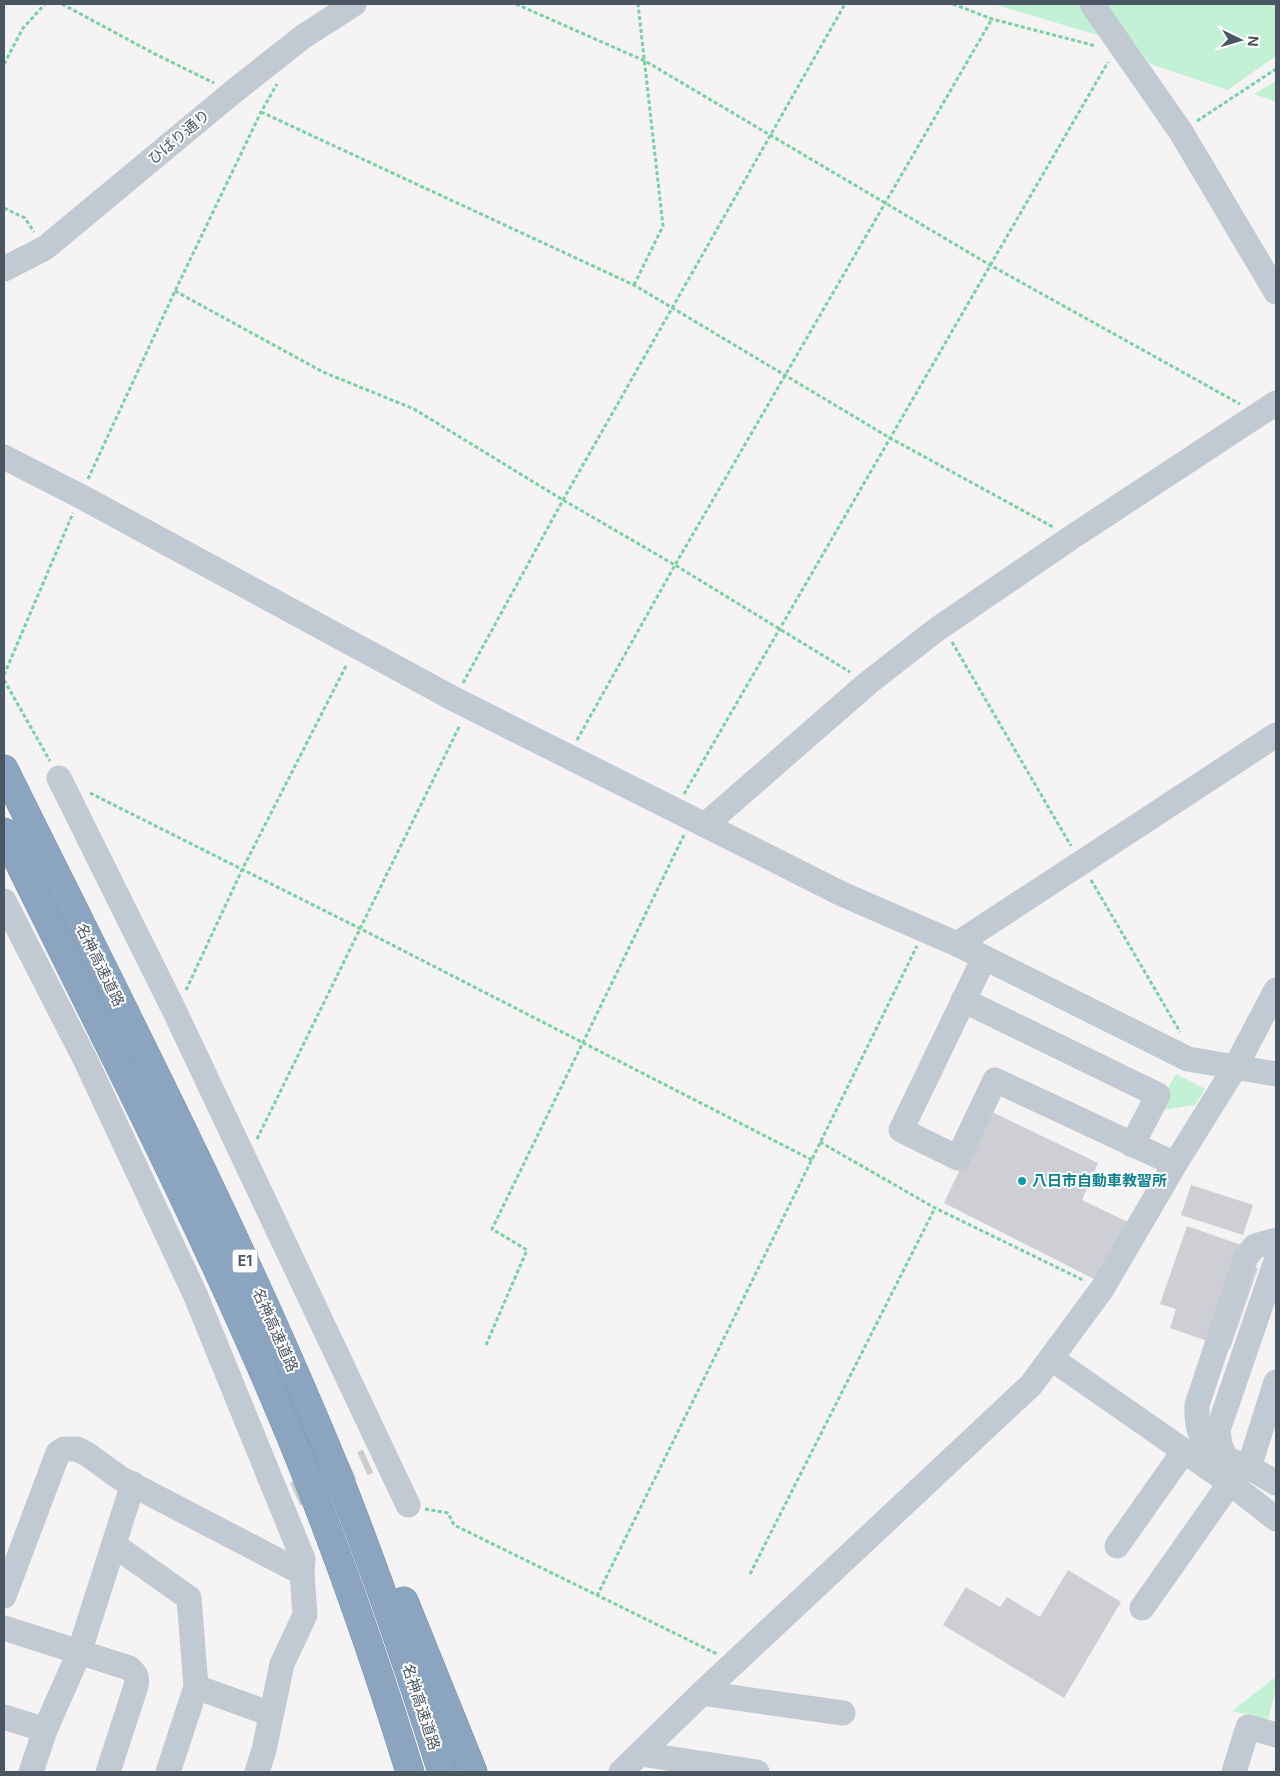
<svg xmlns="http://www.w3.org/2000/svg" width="1280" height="1776" font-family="Inter,'Noto Sans JP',sans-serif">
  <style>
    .green { fill: #c3f1d5 }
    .building { fill: #cdcfd5 }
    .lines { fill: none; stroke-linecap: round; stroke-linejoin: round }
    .minor-tunnel { stroke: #caccce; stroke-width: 25; stroke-dasharray: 25 12; stroke-linecap: butt }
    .highway-casing { stroke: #7690ad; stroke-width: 29 }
    .path { stroke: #7ad0a6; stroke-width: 3; stroke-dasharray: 4 2.5; stroke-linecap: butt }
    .minor { stroke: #c1cad2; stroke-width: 25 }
    .highway { stroke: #8ba5c1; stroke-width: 28 }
    .culture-dot { fill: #0f9aa8; stroke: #fff; stroke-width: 2 }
    .labels { text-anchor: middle; stroke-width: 4; stroke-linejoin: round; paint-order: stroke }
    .shield { fill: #fff; stroke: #808990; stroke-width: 1 }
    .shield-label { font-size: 14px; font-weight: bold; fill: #4a5661 }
    .street-label { font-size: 15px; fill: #4a5661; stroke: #fff }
    .culture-label { font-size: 15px; font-weight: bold; fill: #0d838f; stroke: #fff; text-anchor: start }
  </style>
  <rect width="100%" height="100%" fill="#f5f3f3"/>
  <g class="green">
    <path d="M 993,4 L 1081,4 L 1104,37 Z"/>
    <path d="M 1106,4 L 1276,4 L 1276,56 L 1228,90 L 1150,64 Z"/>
    <path d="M 1276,81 L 1276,102 L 1254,94 Z"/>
    <path d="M 1176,1074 L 1205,1089 L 1195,1105 L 1155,1111 Z"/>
    <path d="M 1276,1677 L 1276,1688 L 1268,1720 L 1232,1711 Z"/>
  </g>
  <g class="building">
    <path d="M 988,1110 L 1098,1163 L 1082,1200 L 1132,1224 L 1098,1281 L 944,1203 Z"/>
    <path d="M 1191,1185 L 1253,1205 L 1243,1235 L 1181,1215 Z"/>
    <path d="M 1187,1226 L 1244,1246 L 1239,1261 L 1258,1268 L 1230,1349 L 1170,1328 L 1176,1309 L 1160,1304 Z"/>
    <path d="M 1068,1570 L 1121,1602 L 1064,1698 L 943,1625 L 966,1587 L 1000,1607 L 1007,1597 L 1040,1617 Z"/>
  </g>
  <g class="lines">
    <path class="minor-tunnel" d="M 295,1494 L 368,1461"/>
    <g class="highway-casing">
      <g id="highway">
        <path d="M 4,769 C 111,986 223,1202 317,1425 C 365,1538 405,1655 442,1772"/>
        <path d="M 4,832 C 102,1032 206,1231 291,1437 C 336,1547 375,1659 410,1772"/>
        <path d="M 404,1601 L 473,1772"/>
      </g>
    </g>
    <g class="path">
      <path d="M 62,4 L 153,53 L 214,83"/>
      <path d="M 516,4 L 645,61 L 990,265 L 1240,404"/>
      <path d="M 953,4 L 992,19 L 1096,46"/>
      <path d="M 4,64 L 23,28 L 45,4"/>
      <path d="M 261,112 L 634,285 L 890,438 L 1053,527"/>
      <path d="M 1197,121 L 1276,69"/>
      <path d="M 4,208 L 25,218 L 34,232"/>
      <path d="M 634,285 L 663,226 L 638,4"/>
      <path d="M 175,291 L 323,372 L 414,409 L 563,500 L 675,565 L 850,672"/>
      <path d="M 88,479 L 175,291 L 261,112 L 277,84"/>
      <path d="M 952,642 L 1071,846"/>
      <path d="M 4,675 L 73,513"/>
      <path d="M 4,680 L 50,761"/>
      <path d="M 463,683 L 563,500 L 845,4"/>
      <path d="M 577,740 L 675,565 L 992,19"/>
      <path d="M 90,793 L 361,929 L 812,1160"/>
      <path d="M 684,794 L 1108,62"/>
      <path d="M 1091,880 L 1180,1032"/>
      <path d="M 186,990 L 242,870 L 347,664"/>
      <path d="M 257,1139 L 460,725"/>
      <path d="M 820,1142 L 935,1208 L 1085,1281"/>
      <path d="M 486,1345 L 527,1250 L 492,1229 L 684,835"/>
      <path d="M 425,1509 L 448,1513 L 454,1525 L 717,1654"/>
      <path d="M 750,1574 L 935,1208"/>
      <path d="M 597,1596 L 917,946"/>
    </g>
    <g class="minor">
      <path d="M 1092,4 L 1181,132 L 1276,292"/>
      <path d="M 4,269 L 45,248 L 233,92 L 304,36 L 354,4"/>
      <path d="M 4,457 L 80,496 L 454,699 L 842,894 L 957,944 L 1188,1059 L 1276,1074"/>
      <path d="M 59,778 L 175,1012 L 408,1505"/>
      <path d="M 705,825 L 868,683 L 936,630 L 1072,537 L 1276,403"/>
      <path d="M 4,901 L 86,1061 L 195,1294 L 303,1559 L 302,1573"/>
      <path d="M 957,944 L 1276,735"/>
      <path d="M 984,958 L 901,1130 L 958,1158 L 995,1080 L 1175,1164"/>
      <path d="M 963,1000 L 1158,1095 L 1132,1145"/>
      <path d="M 1276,1261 L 1218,1430 L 1220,1445 L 1226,1459 L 1249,1467 L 1276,1483"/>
      <path d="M 1052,1359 L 1230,1483 L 1276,1519"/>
      <path d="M 1226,1459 C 1202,1444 1196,1434 1197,1405 L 1246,1257 L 1255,1246 L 1276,1240"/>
      <path d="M 1249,1467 L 1276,1382"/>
      <path d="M 114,1545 L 189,1598 L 196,1687 L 168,1772"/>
      <path d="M 1117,1546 L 1184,1451"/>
      <path d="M 4,1596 L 58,1453 L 64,1449 L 77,1449 L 87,1454 L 120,1478 L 302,1573 L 305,1615 L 282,1664 L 264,1750 L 257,1772"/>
      <path d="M 1142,1608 L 1230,1483"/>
      <path d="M 4,1628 L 129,1668 C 136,1674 138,1677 136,1686 L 108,1772"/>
      <path d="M 196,1687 L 271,1714"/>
      <path d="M 702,1693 L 843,1713"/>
      <path d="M 4,1717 L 45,1730"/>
      <path d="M 641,1754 L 757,1772"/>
      <path d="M 31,1772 L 45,1730 L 79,1653 L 133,1484"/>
      <path d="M 621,1772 L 702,1693 L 1031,1385 L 1102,1289 L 1175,1164 L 1236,1066 L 1276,990"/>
      <path d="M 1234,1772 L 1248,1727 L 1276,1735"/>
    </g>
    <use href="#highway" class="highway"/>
  </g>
  <circle class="culture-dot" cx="1022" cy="1181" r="5"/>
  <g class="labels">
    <rect class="shield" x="232.5" y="1249.5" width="25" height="23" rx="4"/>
    <g class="shield-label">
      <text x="245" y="1266">E1</text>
    </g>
    <g class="street-label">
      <text transform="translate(179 137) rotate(-40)" y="5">ひばり通り</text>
      <text transform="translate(100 965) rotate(64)" y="5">名神高速道路</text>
      <text transform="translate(275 1330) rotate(66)" y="5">名神高速道路</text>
      <text transform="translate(421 1707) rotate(72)" y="5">名神高速道路</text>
    </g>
    <g class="culture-label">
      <text x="1032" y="1186">八日市自動車教習所</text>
    </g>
  </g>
  <rect width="1280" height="1776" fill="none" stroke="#4a5661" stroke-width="10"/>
  <g transform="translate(1240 40) rotate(95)" stroke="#ffffff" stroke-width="4" paint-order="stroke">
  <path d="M0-4L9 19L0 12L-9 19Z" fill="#4a5661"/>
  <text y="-8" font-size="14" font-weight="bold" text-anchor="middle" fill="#4a5661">N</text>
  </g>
</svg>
